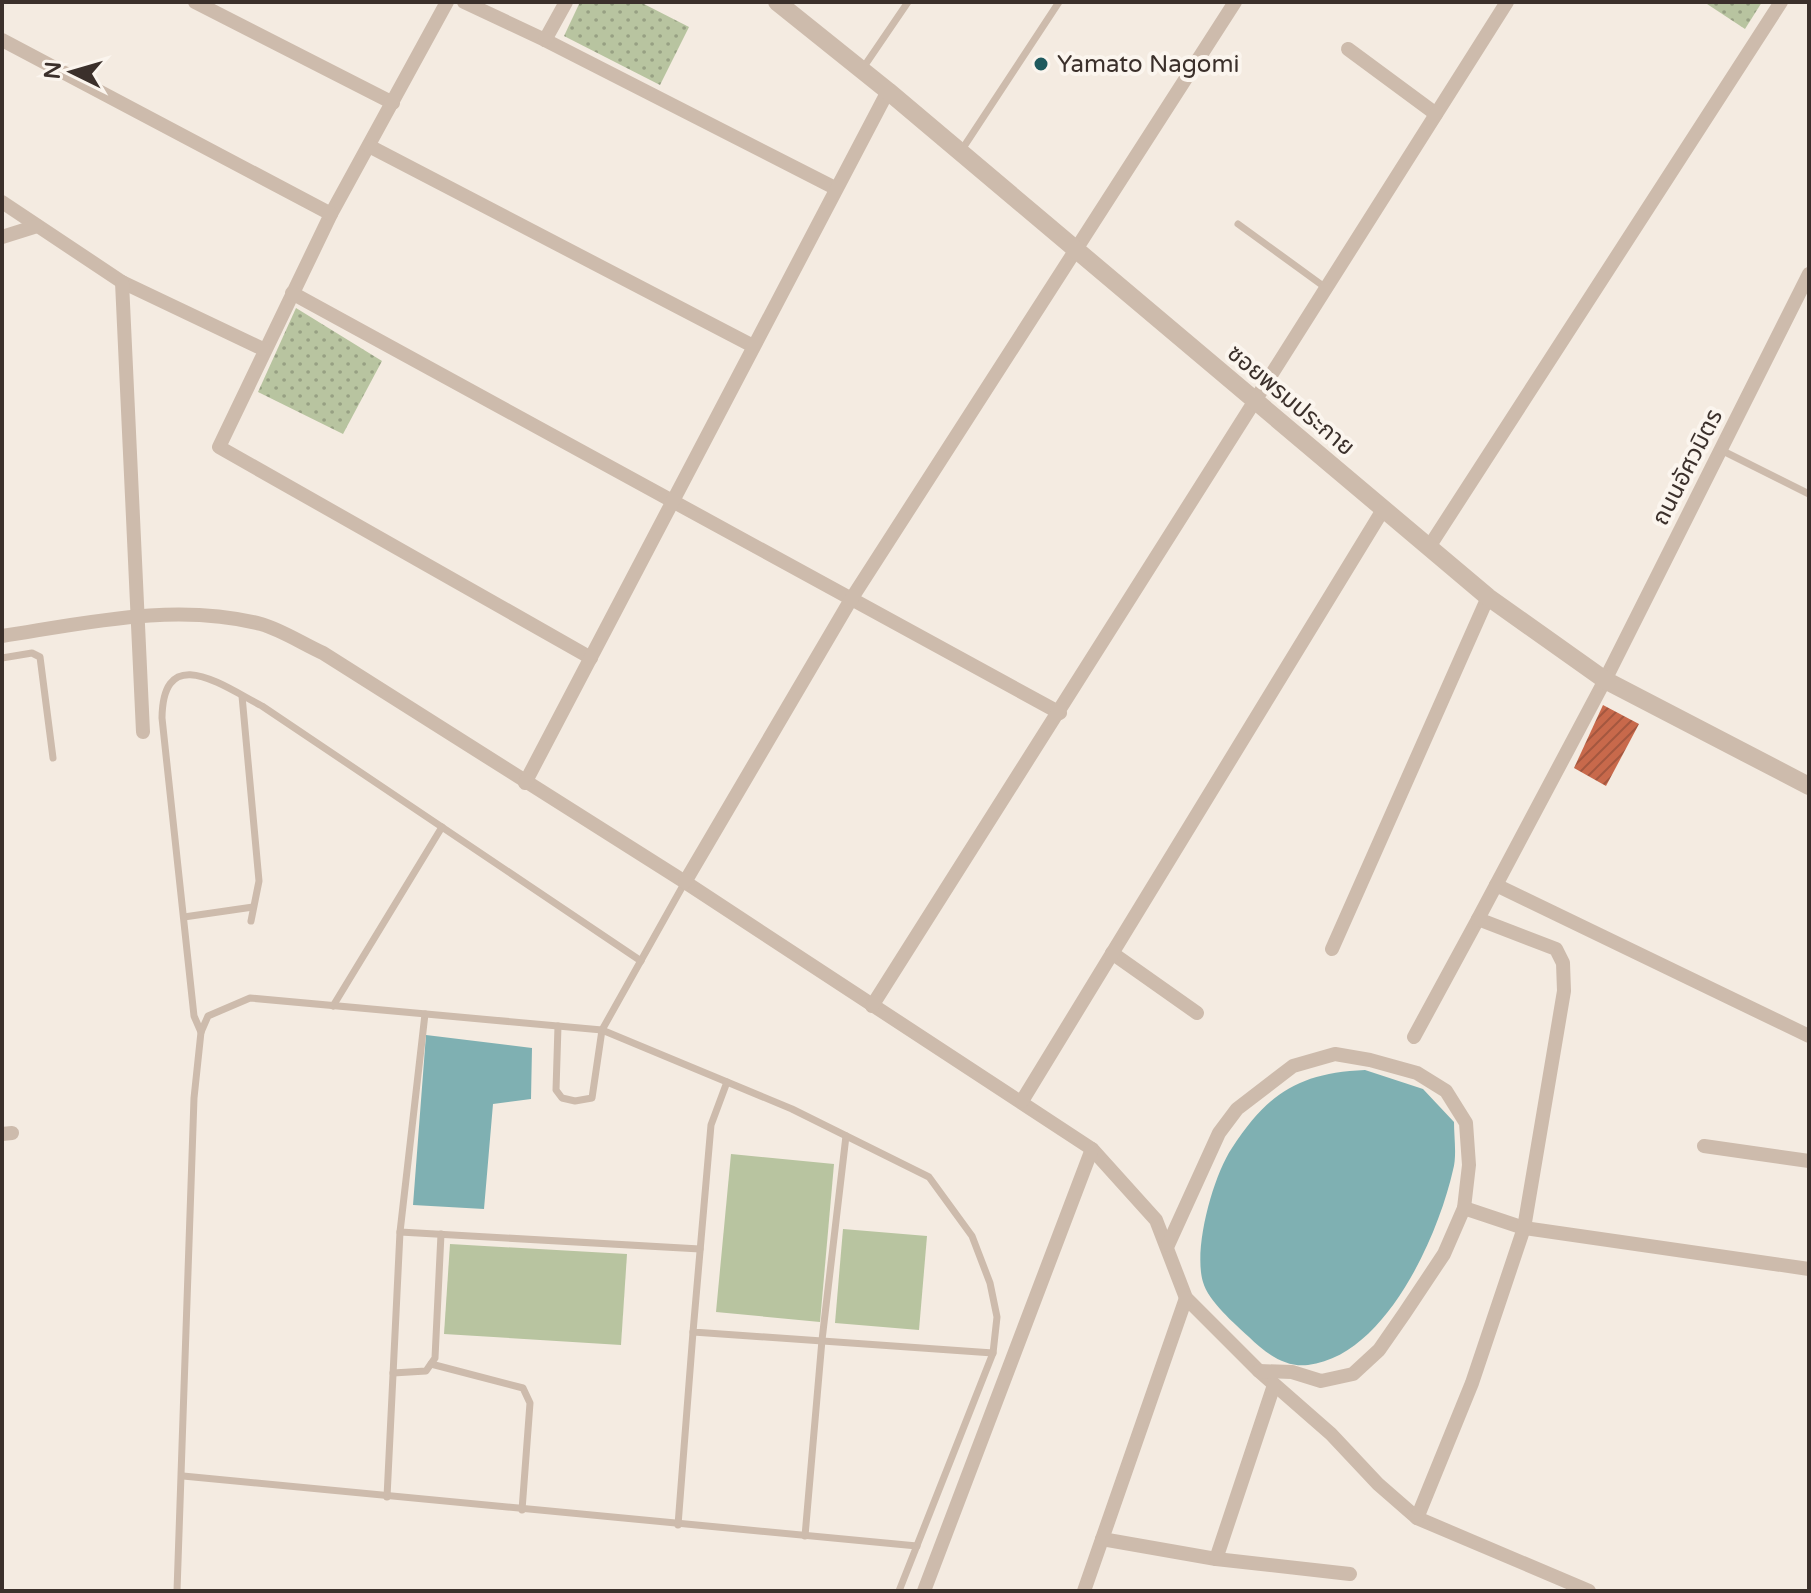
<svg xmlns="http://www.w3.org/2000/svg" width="1811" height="1593" font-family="'Varela Round','Noto Sans Thai',sans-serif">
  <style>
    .grass { fill: url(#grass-dots) }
    .garden { fill: #b8c4a0 }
    .water { fill: #7fb0b2 }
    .building { fill: url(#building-hatch) }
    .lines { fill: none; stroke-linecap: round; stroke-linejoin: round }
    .service { stroke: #cdbbac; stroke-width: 7 }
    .minor { stroke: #cdbbac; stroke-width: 14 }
    .tertiary { stroke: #cdbbac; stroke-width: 18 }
    .poi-dot { fill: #1f5a5e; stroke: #fbf5ee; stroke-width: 3 }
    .labels { text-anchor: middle; stroke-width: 8; stroke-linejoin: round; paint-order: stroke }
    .poi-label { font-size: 24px; fill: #3b302b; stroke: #fbf5ee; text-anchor: start }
    .street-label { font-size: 24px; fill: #3b302b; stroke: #fbf5ee }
  </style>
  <defs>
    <pattern id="grass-dots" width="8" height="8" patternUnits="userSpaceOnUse" patternTransform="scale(2)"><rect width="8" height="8" fill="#b8c4a0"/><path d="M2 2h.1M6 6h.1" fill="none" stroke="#97a083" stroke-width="1.8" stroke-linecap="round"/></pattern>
    <pattern id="building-hatch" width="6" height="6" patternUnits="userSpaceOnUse" patternTransform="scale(2)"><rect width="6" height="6" fill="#c8694b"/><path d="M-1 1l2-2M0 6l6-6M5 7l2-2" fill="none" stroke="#a4573f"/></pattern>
  </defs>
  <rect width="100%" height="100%" fill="#f4ebe1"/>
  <g class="grass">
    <path d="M 580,2 L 640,2 L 689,27 L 660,85 L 564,36 Z"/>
    <path d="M 1704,2 L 1762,2 L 1745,29 Z"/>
    <path d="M 296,308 L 382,361 L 343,434 L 258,392 Z"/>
  </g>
  <g class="garden">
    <path d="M 731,1154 L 834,1164 L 820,1322 L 716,1312 Z"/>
    <path d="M 843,1229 L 927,1236 L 919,1330 L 835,1323 Z"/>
    <path d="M 450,1244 L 627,1254 L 621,1345 L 444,1334 Z"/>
  </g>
  <g class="water">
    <path d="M 426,1035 L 532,1048 L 531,1099 L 493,1104 L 484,1209 L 413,1205 Z"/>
    <path d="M 1365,1070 L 1423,1089 L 1454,1122 C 1454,1137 1457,1156 1453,1170 C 1438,1237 1385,1356 1308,1365 C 1285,1368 1264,1352 1249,1337 C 1235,1324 1208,1301 1203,1282 C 1193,1249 1213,1176 1232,1148 C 1268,1093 1299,1073 1365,1070 Z"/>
  </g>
  <path class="building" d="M 1603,705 L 1639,724 L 1606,786 L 1574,768 Z"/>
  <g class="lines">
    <g class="service">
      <path d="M 863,68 L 908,2"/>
      <path d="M 961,151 L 1059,2"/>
      <path d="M 1238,224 L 1326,288"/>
      <path d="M 1721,450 L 1809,494"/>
      <path d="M 2,658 L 32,653 L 40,657 L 53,758"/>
      <path d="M 242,696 L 259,881 L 251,921"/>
      <path d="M 184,917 L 253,907"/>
      <path d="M 333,1006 L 442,827"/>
      <path d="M 558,1026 L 556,1090 L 562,1098 L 575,1101 L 592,1098 L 602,1030 L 685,882"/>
      <path d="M 201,1032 L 194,1016 L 162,718 C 163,641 223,686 262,706 L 641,961"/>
      <path d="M 727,1082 L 711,1125 L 693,1332 L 993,1353"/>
      <path d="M 400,1232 L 700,1249"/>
      <path d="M 431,1364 L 523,1388 L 530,1403 L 522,1510"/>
      <path d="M 393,1373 L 426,1371 L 435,1358 L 441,1234"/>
      <path d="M 183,1476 L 917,1546"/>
      <path d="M 387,1497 L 400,1232 L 425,1014"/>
      <path d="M 678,1525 L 693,1332"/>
      <path d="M 805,1536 L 822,1340 L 846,1136"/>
      <path d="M 177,1591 L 194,1098 L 201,1032 L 208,1016 L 250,998 L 602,1030 L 792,1109 L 929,1177 L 972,1236 L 990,1283 L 997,1317 L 993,1353 L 899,1591"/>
    </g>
    <g class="minor">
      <path d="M 195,2 L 393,103"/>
      <path d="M 447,2 L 331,214 L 219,447 L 591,658"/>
      <path d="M 464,2 L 545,40 L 835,188"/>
      <path d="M 2,40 L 331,214"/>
      <path d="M 545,40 L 566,2"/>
      <path d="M 1348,49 L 1436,114"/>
      <path d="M 369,146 L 753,346"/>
      <path d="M 2,202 L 122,282 L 263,349"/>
      <path d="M 2,237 L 37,226"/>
      <path d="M 122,282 L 143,732"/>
      <path d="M 292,293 L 1060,713"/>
      <path d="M 1429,547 L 1781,2"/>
      <path d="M 2,636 C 86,623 176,602 261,624 C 282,630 303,644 323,653 L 685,882 L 1092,1149 L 1156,1220 L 1186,1298 L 1259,1371 L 1331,1434 L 1378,1484 L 1417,1518 L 1589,1591"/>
      <path d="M 525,783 L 888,91"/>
      <path d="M 685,882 L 850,601 L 1235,2"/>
      <path d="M 1496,885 L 1809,1036"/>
      <path d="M 1332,949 L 1488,597"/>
      <path d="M 1112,953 L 1197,1013"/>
      <path d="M 872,1006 L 1507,2"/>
      <path d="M 1414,1037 L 1478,919"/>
      <path d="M 1022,1101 L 1384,508"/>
      <path d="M 2,1134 L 12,1133"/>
      <path d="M 1704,1146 L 1809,1161"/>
      <path d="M 1464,1208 L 1524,1228 L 1809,1269"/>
      <path d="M 1168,1245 L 1219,1133 L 1237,1109 L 1293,1066 L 1335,1054 L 1370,1060 L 1417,1073 L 1446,1091 L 1466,1123 L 1469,1165 L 1464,1208 L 1444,1254 L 1404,1314 L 1379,1350 L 1353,1374 L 1321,1381 L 1292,1372 L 1259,1371"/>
      <path d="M 1417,1518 L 1472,1383 L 1524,1228 L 1564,991 L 1563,963 L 1556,949 L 1478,919 L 1605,680 L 1809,274"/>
      <path d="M 1102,1539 L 1216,1559 L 1350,1574"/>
      <path d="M 1216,1559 L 1274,1385"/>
      <path d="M 924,1591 L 1092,1149"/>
      <path d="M 1084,1591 L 1186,1298"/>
    </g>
    <path class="tertiary" d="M 777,2 L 888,91 L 1488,597 L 1605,680 L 1809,786"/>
  </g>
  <circle class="poi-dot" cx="1041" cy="64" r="8"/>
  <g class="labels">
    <g class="poi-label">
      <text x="1057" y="72">Yamato Nagomi</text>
    </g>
    <g class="street-label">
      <text transform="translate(1291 400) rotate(40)" y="8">ซอยพรมประกาย</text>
      <text transform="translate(1687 467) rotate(-63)" y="8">ถนนอัศวมิตร</text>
    </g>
  </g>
  <rect width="1811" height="1593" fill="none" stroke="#3b302b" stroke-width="8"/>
  <g transform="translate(72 72) rotate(275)" stroke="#fbf5ee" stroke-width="6" paint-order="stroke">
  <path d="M0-6L14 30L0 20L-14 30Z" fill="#3b302b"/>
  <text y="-12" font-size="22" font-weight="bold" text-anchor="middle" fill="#3b302b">N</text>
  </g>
</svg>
